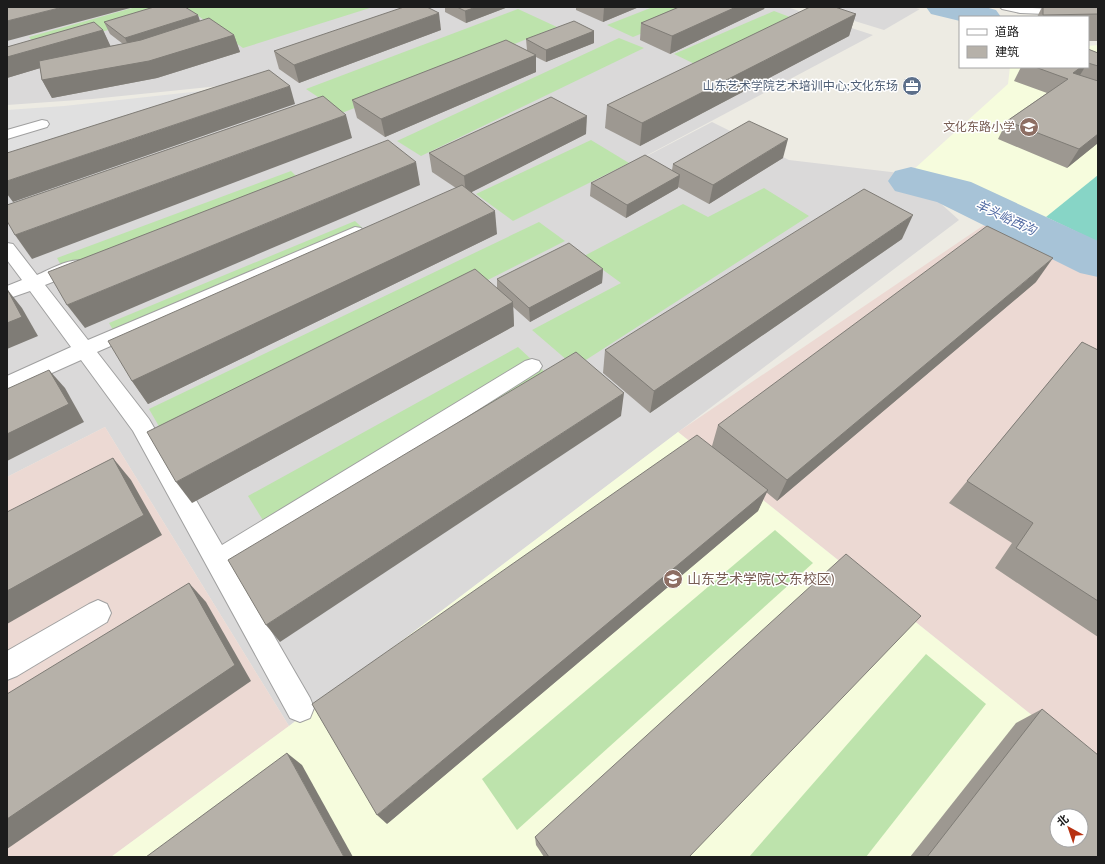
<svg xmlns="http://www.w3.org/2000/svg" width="1105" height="864" font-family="Lato,'Noto Sans SC',sans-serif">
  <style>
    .residential { fill: #dad9d9 }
    .commercial { fill: #ecd9d3 }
    .education { fill: #f6fcdd; fill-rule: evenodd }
    .grass { fill: #bde3ac }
    .pitch { fill: #87d5c6 }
    .parking { fill: #e0e0e0 }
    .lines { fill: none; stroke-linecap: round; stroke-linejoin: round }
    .river { fill: #a7c3d7; fill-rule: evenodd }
    .minor-casing { stroke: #a0a0a0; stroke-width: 2 }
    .minor { fill: #fff; fill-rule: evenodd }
    .wall { fill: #9d9891 }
    .shaded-wall { fill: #7f7c76 }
    .building { fill: #b6b1a9; stroke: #7f7c76; fill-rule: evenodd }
    .labels { text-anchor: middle; stroke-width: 3; stroke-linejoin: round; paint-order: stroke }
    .far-service-label { font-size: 12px; fill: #4e5e75; stroke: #fff; text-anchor: end }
    .far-education-label { font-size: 12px; fill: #785e54; stroke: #fff; text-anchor: end }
    .far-water-label { font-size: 13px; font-style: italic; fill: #526ba3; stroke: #fff }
    .education-label { font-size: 14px; fill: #785e54; stroke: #fff; text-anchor: start }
  </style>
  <rect width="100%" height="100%" fill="#edebe3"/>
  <g class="residential">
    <path d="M 7,7 L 787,7 L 873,35 L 595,183 L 712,122 L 789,160 L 908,174 L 959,220 L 289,726 L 105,427 L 7,477 L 7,164 L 268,81 L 92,99 L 7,105 Z"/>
    <path d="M 809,7 L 912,7 L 920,9 L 884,30 Z"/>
  </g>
  <g class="commercial">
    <path d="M 990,221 L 1098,275 L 1098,768 L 678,432 Z"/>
    <path d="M 105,427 L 289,726 L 111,857 L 7,857 L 7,477 Z"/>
  </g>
  <g class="education">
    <path d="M 1098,45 L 1098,250 L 913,170 L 1008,84 L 1010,67 L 1088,67 L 1088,46 Z"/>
    <path d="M 678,432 L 1098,768 L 1098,857 L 111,857 L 289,726 ZM 1057,816 L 1081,816 L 1081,840 L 1057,840 Z"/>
  </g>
  <g class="grass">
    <path d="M 136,7 L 373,7 L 243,48 L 186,7 L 40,50 L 29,37 Z"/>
    <path d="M 653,7 L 706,7 L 633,37 L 607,25 Z"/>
    <path d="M 518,9 L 557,27 L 342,113 L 306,89 Z"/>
    <path d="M 774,11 L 803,22 L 703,68 L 674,54 Z"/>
    <path d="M 619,38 L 644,48 L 421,156 L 397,141 Z"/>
    <path d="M 591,140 L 629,163 L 513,221 L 476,194 Z"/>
    <path d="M 291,171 L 308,188 L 69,280 L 57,258 Z"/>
    <path d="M 764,188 L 809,216 L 575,367 L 532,330 L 621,283 L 584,256 L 683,204 L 708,217 Z"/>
    <path d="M 355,221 L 375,240 L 124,349 L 109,323 Z"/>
    <path d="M 539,222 L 565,241 L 168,442 L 149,409 Z"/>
    <path d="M 518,347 L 548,375 L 272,535 L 248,496 Z"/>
    <path d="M 775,530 L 813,563 L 517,830 L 482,779 Z"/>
    <path d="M 926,654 L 986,704 L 866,857 L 749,857 Z"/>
  </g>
  <path class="pitch" d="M 1098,175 L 1098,242 L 1046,217 Z"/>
  <path class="parking" d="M 238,87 L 7,157 L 7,110 L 64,106 Z"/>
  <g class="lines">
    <g class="river">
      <path d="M 926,7 L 985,7 L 996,10 L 1001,17 L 960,17 L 960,21 L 931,14 Z"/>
      <path d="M 911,167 L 971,182 L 1098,241 L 1098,277 L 1080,273 L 937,202 L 895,191 L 888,181 L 895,171 Z"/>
    </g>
    <g class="minor-casing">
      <g id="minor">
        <path d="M 1000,7 L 1098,10 L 1098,16 L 1020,13 L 1002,9 Z"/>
        <path d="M 42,120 L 47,121 L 49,124 L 47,127 L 7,139 L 7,130 Z"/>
        <path d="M 355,227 L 361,228 L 364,232 L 361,236 L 97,352 L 149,419 L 222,545 L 525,361 L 532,359 L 539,361 L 542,366 L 539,371 L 233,565 L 310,698 L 314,708 L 310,718 L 300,722 L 290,718 L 133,431 L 81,360 L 7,393 L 7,376 L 71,347 L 30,291 L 7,299 L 7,286 L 22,280 L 7,260 L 7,243 L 13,244 L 37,275 C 51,269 71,257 85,261 L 88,265 L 85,269 L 45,285 L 88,340 Z"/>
        <path d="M 98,600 L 107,604 L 111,613 L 107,622 L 17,676 L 7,680 L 7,651 L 89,604 Z"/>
      </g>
    </g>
    <use href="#minor" class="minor"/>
  </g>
  <g class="wall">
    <path d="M 445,7 L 508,7 L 466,23 L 445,12 Z"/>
    <path d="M 576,7 L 639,7 L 603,22 L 576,10 Z"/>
    <path d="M 679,7 L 765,7 L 764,9 L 670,54 L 640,40 L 641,23 Z"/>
    <path d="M 1042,7 L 1098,7 L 1098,41 L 1088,41 L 1088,17 L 1037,17 Z"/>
    <path d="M 856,14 L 849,36 L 640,146 L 605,128 L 607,105 Z"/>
    <path d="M 200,21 L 234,35 L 240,52 L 157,78 L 52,98 L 42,80 L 40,68 L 7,78 L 7,47 L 103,30 L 110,46 L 123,44 L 110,34 L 104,22 Z"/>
    <path d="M 441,30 L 299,83 L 279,69 L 274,51 Z"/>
    <path d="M 594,31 L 594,43 L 546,62 L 536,57 L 536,72 L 385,137 L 357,118 L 352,100 L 527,50 L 526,39 Z"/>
    <path d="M 1088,49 L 1098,53 L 1098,143 L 1067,168 L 998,139 L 1007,121 L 1047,93 L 1014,81 L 1021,67 L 1088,67 Z"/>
    <path d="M 586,134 L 471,192 L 497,234 L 148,404 L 132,381 L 456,188 L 432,172 L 429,153 Z"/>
    <path d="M 783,158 L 709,204 L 678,187 L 678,188 L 626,218 L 590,196 L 591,183 L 672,170 L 673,164 Z"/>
    <path d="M 902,239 L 650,413 L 603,373 L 605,350 Z"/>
    <path d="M 603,269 L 602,283 L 530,322 L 513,307 L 514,326 L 192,503 L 497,289 L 497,279 Z"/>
    <path d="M 1036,282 L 777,501 L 766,492 L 758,511 L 387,824 L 712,446 L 718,425 Z"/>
    <path d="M 1082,342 L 1098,350 L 1098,637 L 995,568 L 1012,543 L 949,503 Z"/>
    <path d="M 1042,709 L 1098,857 L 910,857 L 1016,723 Z"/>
    <path d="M 535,837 L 689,857 L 544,857 L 536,845 Z"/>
  </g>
  <g class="shaded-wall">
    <path d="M 63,7 L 134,7 L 7,41 L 7,21 Z"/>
    <path d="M 476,7 L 508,7 L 466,23 L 465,11 Z"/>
    <path d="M 604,7 L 639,7 L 603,22 Z"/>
    <path d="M 736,7 L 765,7 L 764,9 L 670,54 L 672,36 Z"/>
    <path d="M 439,13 L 441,30 L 299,83 L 294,65 Z"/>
    <path d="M 856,14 L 849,36 L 640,146 L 642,123 Z"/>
    <path d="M 198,15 L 202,27 L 130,50 L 125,38 Z"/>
    <path d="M 103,30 L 111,47 L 7,78 L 7,57 Z"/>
    <path d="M 594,31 L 594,43 L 546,62 L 546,50 Z"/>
    <path d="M 234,35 L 240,52 L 157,78 L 52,98 L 42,80 Z"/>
    <path d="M 536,55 L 536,72 L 385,137 L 381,119 Z"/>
    <path d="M 1081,67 L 1085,67 L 1077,80 L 1073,73 Z"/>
    <path d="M 290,86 L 295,104 L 13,202 L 7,194 L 7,181 Z"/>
    <path d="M 346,115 L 352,138 L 32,259 L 15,235 Z"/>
    <path d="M 587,116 L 586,134 L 466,195 L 464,176 Z"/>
    <path d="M 1098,134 L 1098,143 L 1067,168 L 1079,149 Z"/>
    <path d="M 788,139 L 783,158 L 709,204 L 713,185 Z"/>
    <path d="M 416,162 L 420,185 L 85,328 L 67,305 Z"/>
    <path d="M 680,175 L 678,188 L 626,218 L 627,205 Z"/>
    <path d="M 495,211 L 497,234 L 148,404 L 132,381 Z"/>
    <path d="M 913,215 L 902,239 L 650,413 L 654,391 Z"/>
    <path d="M 1053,258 L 1036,282 L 777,501 L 787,480 Z"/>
    <path d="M 603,269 L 602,283 L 530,322 L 529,308 Z"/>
    <path d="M 7,289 L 22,308 L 38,336 L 7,349 Z"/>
    <path d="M 513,302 L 514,326 L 192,503 L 176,482 Z"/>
    <path d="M 49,370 L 65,388 L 84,422 L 7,461 L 7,434 Z"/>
    <path d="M 624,393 L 621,416 L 280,642 L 266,625 Z"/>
    <path d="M 113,458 L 131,480 L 162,535 L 7,624 L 7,591 Z"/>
    <path d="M 768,490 L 758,511 L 387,824 L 377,815 Z"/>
    <path d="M 189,583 L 206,602 L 251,681 L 7,849 L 7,819 Z"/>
    <path d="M 287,753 L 302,765 L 353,857 L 344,857 Z"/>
  </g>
  <g class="building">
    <path d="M 7,7 L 63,7 L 7,21 Z"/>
    <path d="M 154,7 L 185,7 L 198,15 L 125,38 L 104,22 Z"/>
    <path d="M 404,7 L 427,7 L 439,13 L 294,65 L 274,51 Z"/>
    <path d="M 457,7 L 476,7 L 465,11 Z"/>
    <path d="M 679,7 L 736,7 L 672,36 L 641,23 Z"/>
    <path d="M 810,7 L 835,7 L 856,14 L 642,123 L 607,105 Z"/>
    <path d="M 1043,7 L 1098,7 L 1098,14 L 1043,15 Z"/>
    <path d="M 209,18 L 234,35 L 149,61 L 42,80 L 39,61 L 141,40 Z"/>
    <path d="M 574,21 L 594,31 L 546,50 L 526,39 Z"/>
    <path d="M 94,22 L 103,30 L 7,57 L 7,47 Z"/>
    <path d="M 506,40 L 536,55 L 381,119 L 352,100 Z"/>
    <path d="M 1088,49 L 1098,53 L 1098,66 L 1088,63 Z"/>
    <path d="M 1035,67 L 1081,67 L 1073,73 L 1098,81 L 1098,134 L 1079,149 L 1007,121 L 1068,79 Z"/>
    <path d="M 269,70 L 290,86 L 7,181 L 7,153 Z"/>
    <path d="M 323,96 L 346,115 L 15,235 L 7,221 L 7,205 Z"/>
    <path d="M 551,97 L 587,116 L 464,176 L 429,153 Z"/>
    <path d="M 749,121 L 788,139 L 713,185 L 673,164 Z"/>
    <path d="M 388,140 L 416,162 L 67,305 L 48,272 Z"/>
    <path d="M 645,155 L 680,175 L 627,205 L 591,183 Z"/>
    <path d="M 462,185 L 495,211 L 132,381 L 108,341 Z"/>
    <path d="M 864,189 L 913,215 L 654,391 L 605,350 Z"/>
    <path d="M 987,226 L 1053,258 L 787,480 L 718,425 Z"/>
    <path d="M 569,243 L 603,269 L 529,308 L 497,279 Z"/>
    <path d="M 475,269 L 513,302 L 176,482 L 147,432 Z"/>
    <path d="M 7,289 L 22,317 L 7,323 Z"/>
    <path d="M 1082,342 L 1098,350 L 1098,601 L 1016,548 L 1033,523 L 967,481 Z"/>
    <path d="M 576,352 L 624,393 L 266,625 L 228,560 Z"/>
    <path d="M 49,370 L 69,404 L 7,434 L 7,389 Z"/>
    <path d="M 697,435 L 768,490 L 377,815 L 312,704 Z"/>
    <path d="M 113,458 L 144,515 L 7,591 L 7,512 Z"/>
    <path d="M 846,554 L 921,616 L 689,857 L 549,857 L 535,837 Z"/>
    <path d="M 189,583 L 235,665 L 7,819 L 7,694 Z"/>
    <path d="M 1042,709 L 1098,755 L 1098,857 L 927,857 ZM 1057,816 L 1081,816 L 1081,840 L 1057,840 Z"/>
    <path d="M 287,753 L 344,857 L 146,857 Z"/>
  </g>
  <defs>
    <g id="office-disc" transform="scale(1)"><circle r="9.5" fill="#5c6f8a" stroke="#fff"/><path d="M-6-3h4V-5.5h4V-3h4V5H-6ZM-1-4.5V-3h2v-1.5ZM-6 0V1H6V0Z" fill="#fff"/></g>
    <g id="school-disc" transform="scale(1)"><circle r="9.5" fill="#8d6e63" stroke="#fff"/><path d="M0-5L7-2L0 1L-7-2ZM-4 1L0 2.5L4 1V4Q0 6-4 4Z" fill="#fff"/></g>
    <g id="university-disc" transform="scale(1)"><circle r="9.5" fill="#8d6e63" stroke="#fff"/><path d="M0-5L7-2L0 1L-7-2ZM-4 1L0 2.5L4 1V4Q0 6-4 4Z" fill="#fff"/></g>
  </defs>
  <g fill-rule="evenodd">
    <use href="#office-disc" x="912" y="86"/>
    <use href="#school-disc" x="1029" y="127"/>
    <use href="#university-disc" x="673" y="579"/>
  </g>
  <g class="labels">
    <g class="far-service-label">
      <text x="898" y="90">山东艺术学院艺术培训中心;文化东场</text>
    </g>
    <g class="far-education-label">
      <text x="1015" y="131">文化东路小学</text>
    </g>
    <g class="far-water-label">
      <text transform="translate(1006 217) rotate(25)" y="5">羊头峪西沟</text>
    </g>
    <g class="education-label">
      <text x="687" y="584">山东艺术学院(文东校区)</text>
    </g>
  </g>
  <rect width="1105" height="864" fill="none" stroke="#1c1c1c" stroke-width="16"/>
  <rect x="959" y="16" width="130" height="52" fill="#ffffff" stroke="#a4a4a4"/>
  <rect x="967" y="29" width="20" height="6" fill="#ffffff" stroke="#a4a4a4"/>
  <text x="995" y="36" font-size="12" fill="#1c1c1c">道路</text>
  <rect x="967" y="46" width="20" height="12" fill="#b6b1a9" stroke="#a4a4a4"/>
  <text x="995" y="56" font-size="12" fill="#1c1c1c">建筑</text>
  <g transform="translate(1069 828) rotate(320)"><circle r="19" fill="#ffffff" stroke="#a4a4a4"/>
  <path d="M0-3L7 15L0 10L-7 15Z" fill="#b73111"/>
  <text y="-6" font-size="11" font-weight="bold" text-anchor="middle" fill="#1c1c1c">北</text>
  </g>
</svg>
